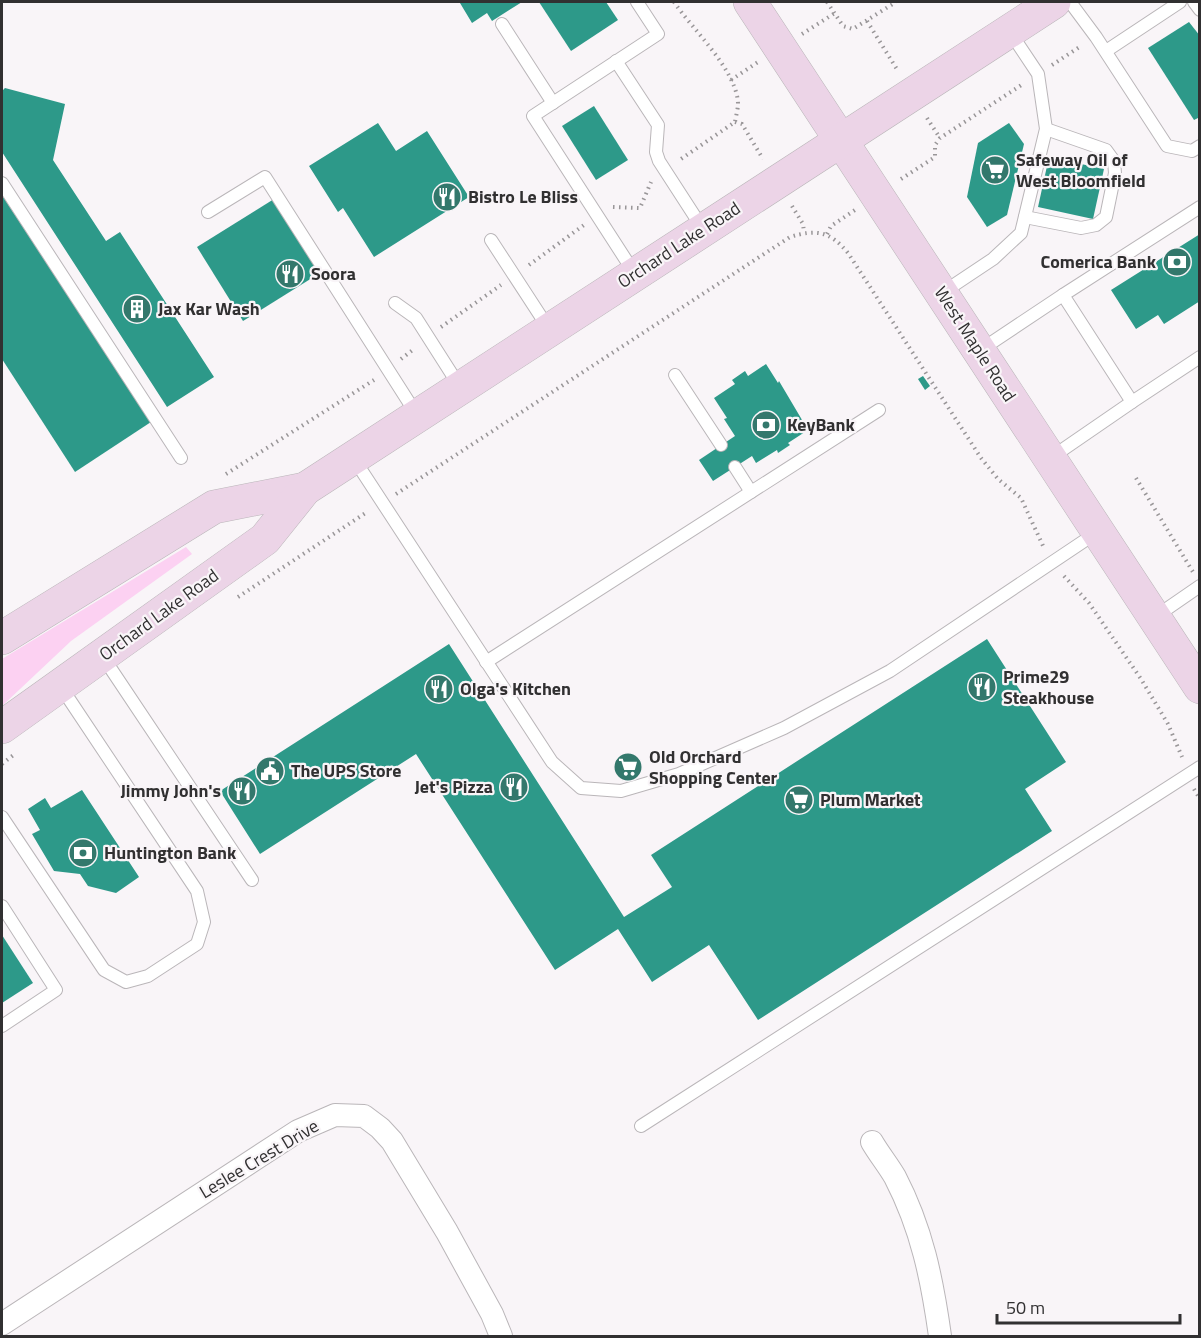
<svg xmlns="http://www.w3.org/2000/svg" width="1201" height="1338" font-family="'Titillium Web',sans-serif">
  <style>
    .green { fill: #fcd1f2 }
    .building { fill: #2d9989 }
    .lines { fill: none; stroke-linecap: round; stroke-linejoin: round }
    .service-casing { stroke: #bab6b9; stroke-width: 14 }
    .minor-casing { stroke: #bab6b9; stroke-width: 24 }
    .secondary-casing { stroke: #bab6b9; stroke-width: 34 }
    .path { stroke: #999698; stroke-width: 4; stroke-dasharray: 1.5 4.5; stroke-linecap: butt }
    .service { stroke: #fff; stroke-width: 12 }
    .minor { stroke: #fff; stroke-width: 22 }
    .secondary { stroke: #ecd4e7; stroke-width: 33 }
    .labels { text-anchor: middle; stroke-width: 4.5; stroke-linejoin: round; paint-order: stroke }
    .poi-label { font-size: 18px; font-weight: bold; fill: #313031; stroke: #f9f5f8; text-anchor: start }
    .street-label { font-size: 18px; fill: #313031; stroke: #f9f5f8 }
  </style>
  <rect width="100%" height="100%" fill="#f9f5f8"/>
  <path class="green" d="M 186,547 L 192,554 L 71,641 L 2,706 L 2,659 Z"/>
  <g class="building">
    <path d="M 463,2 L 522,2 L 492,21 L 487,13 L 472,23 L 460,3 Z"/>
    <path d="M 539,2 L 606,2 L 618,20 L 571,51 Z"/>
    <path d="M 1189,22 L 1200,36 L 1200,117 L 1194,120 L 1148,48 Z"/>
    <path d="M 5,88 L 65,104 L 53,160 L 106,241 L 120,232 L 214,377 L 167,407 L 2,152 L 2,91 Z"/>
    <path d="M 594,106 L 628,160 L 596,180 L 562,126 Z"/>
    <path d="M 378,123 L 396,151 L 427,131 L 469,197 L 374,257 L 343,208 L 338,212 L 309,166 Z"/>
    <path d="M 1009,123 L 1024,144 L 1007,215 L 987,227 L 967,197 L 978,143 Z"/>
    <path d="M 1049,157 L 1104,169 L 1093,219 L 1038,207 Z"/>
    <path d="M 2,195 L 151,422 L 75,472 L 2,359 Z"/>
    <path d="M 274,199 L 320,273 L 243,321 L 197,247 Z"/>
    <path d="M 1200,234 L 1200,301 L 1164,324 L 1158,315 L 1136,329 L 1111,290 Z"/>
    <path d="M 766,364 L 778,383 L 779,381 L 808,430 L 788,443 L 790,445 L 778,453 L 777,450 L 756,463 L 752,456 L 713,481 L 699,460 L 735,436 L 724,419 L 727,418 L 714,398 L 735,384 L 732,380 L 745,371 L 748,376 Z"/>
    <path d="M 923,376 L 930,386 L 925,390 L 918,379 Z"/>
    <path d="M 987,639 L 1066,762 L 1025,789 L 1052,831 L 758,1020 L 709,945 L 652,982 L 618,929 L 555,970 L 416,754 L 260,854 L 220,791 L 449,644 L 624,917 L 672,887 L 651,855 Z"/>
    <path d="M 82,790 L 139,877 L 116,893 L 88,886 L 80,874 L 54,871 L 32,834 L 40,830 L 28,809 L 45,798 L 51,808 Z"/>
    <path d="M 2,935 L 33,983 L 2,1003 Z"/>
  </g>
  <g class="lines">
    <g class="service-casing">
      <g id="service">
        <path d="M 1070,2 L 1096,37 L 1167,146 L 1192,151 L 1200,146"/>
        <path d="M 1194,2 L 1200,10"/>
        <path d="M 502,24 L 553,103"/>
        <path d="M 1106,51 L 1180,2"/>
        <path d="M 616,61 L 658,125 L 656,152 L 659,161 L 703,229"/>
        <path d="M 2,183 L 181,458"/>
        <path d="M 1200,207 L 1063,295 L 1132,402 L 1200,357"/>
        <path d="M 208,212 L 265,177 L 417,415"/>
        <path d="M 1025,217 L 1081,228 L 1096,225 L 1106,217 L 1115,173 L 1114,161 L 1106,150 L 1046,129"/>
        <path d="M 491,240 L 549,329"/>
        <path d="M 635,274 L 533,116 L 658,34 L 637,2"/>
        <path d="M 942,293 L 993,259 L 1021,233 L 1046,129 L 1038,74 L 1010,32"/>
        <path d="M 395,303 L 416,318 L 460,387"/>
        <path d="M 979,351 L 1063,295"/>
        <path d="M 675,375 L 721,445"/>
        <path d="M 1052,457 L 1132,402"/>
        <path d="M 354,459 L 552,762 L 581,788 L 621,791 L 679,774 L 784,728 L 890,671 L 1096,533"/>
        <path d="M 735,467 L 751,492"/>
        <path d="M 1155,617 L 1200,586"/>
        <path d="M 103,657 L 252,880"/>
        <path d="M 486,662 L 879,410"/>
        <path d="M 2,817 L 104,970 L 126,982 L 148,976 L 197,944 L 204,922 L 197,891 L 61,687"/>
        <path d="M 2,906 L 56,990 L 2,1026"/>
        <path d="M 641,1126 L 1200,767"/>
      </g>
    </g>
    <g class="minor-casing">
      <g id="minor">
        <path d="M 872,1142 C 879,1154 888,1165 895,1177 C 922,1229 932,1279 940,1336"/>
        <path d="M 2,1324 L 298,1131 L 335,1115 L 364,1116 L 380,1128 L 392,1141 L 447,1232 L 492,1314 L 501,1336"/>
      </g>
    </g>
    <g class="secondary-casing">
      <g id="secondary">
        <path d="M 750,2 L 1200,687"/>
        <path d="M 2,638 L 214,507 L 305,489"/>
        <path d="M 2,727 L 265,539 L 305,489 L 1054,2"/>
      </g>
    </g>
    <g class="path">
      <path d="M 674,2 C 692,29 736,69 738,103 C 738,109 736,116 735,122 L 678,161"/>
      <path d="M 827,2 L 843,26 L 853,29 L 896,2"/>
      <path d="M 867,21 L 898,71"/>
      <path d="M 802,34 L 835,13"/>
      <path d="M 1052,65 L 1081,46"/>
      <path d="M 731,80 L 758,62"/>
      <path d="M 927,118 L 940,138"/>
      <path d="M 735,122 L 742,124 L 763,159"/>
      <path d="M 901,179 L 935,157 L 935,145 L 940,138 L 1023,84"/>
      <path d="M 792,206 L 803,224 L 804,232"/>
      <path d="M 613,207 L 640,208 L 651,182"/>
      <path d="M 827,234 L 831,226 L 855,210"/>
      <path d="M 529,265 L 584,225"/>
      <path d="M 441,327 L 501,285"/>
      <path d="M 401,359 L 414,349"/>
      <path d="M 226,474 L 374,380"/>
      <path d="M 1136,478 L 1193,572"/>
      <path d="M 396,494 L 790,237 C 816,229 830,231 848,253 L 981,458 L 998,479 L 1021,498 L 1044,548"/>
      <path d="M 1064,576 L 1089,603 L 1141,679 L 1168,724 L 1182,757"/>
      <path d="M 238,597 L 367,512"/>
      <path d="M 2,764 L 16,753"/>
      <path d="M 1194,789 L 1200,799"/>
    </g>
    <use href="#service" class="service"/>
    <use href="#minor" class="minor"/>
    <use href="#secondary" class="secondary"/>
  </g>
  <defs>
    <g id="supermarket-disc" transform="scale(1.5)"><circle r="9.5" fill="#33786c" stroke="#f9f5f8"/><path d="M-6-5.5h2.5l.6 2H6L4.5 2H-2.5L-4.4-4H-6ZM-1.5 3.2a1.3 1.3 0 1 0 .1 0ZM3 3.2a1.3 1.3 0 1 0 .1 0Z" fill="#fff"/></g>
    <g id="restaurant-disc" transform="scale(1.5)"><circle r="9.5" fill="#33786c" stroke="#f9f5f8"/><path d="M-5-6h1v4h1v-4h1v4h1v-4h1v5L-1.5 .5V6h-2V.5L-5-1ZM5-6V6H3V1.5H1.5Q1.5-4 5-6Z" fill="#fff"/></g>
    <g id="bank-disc" transform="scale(1.5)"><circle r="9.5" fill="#33786c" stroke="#f9f5f8"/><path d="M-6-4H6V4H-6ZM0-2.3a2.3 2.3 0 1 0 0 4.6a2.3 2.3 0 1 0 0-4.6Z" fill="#fff"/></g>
    <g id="building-disc" transform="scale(1.5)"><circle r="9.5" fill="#33786c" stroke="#f9f5f8"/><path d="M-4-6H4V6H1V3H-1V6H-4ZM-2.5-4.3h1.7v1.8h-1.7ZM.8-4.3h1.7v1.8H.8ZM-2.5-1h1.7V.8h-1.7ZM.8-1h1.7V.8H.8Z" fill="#fff"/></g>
    <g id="civic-disc" transform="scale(1.5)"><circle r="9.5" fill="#33786c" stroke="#f9f5f8"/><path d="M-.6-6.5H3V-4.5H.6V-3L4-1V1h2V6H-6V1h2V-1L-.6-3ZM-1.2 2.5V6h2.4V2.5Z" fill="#fff"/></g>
  </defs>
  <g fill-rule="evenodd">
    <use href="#supermarket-disc" x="995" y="170"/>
    <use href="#restaurant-disc" x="447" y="197"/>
    <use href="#bank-disc" x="1177" y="262"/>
    <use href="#restaurant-disc" x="290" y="274"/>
    <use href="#building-disc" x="137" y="309"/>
    <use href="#bank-disc" x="766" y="425"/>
    <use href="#restaurant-disc" x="982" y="687"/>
    <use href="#restaurant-disc" x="439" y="689"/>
    <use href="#supermarket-disc" x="628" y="767"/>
    <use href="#civic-disc" x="270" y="771"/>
    <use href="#restaurant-disc" x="514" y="787"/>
    <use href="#restaurant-disc" x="242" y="791"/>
    <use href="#supermarket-disc" x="799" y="800"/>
    <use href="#bank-disc" x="83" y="853"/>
  </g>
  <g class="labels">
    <g class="poi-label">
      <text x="1016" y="166">Safeway Oil of<tspan x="1016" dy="21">West Bloomfield</tspan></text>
      <text x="468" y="203">Bistro Le Bliss</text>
      <text x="1156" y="268" text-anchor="end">Comerica Bank</text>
      <text x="311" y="280">Soora</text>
      <text x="158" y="315">Jax Kar Wash</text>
      <text x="787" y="431">KeyBank</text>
      <text x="1003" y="683">Prime29<tspan x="1003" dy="21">Steakhouse</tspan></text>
      <text x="460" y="695">Olga's Kitchen</text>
      <text x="649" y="763">Old Orchard<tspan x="649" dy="21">Shopping Center</tspan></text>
      <text x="291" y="777">The UPS Store</text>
      <text x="493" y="793" text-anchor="end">Jet's Pizza</text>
      <text x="221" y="797" text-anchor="end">Jimmy John's</text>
      <text x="820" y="806">Plum Market</text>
      <text x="104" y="859">Huntington Bank</text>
    </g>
    <g class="street-label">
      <text transform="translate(679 245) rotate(-33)" y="6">Orchard Lake Road</text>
      <text transform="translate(975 344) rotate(57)" y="6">West Maple Road</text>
      <text transform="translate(159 615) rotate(-36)" y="6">Orchard Lake Road</text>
      <text transform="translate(259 1159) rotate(-31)" y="6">Leslee Crest Drive</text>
    </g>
  </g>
  <rect width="1201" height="1338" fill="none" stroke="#313031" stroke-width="6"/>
  <path d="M997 1314v9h183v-9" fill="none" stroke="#313031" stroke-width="3"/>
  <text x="1006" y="1314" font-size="18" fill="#313031" stroke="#f9f5f8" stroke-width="4.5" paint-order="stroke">50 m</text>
</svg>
